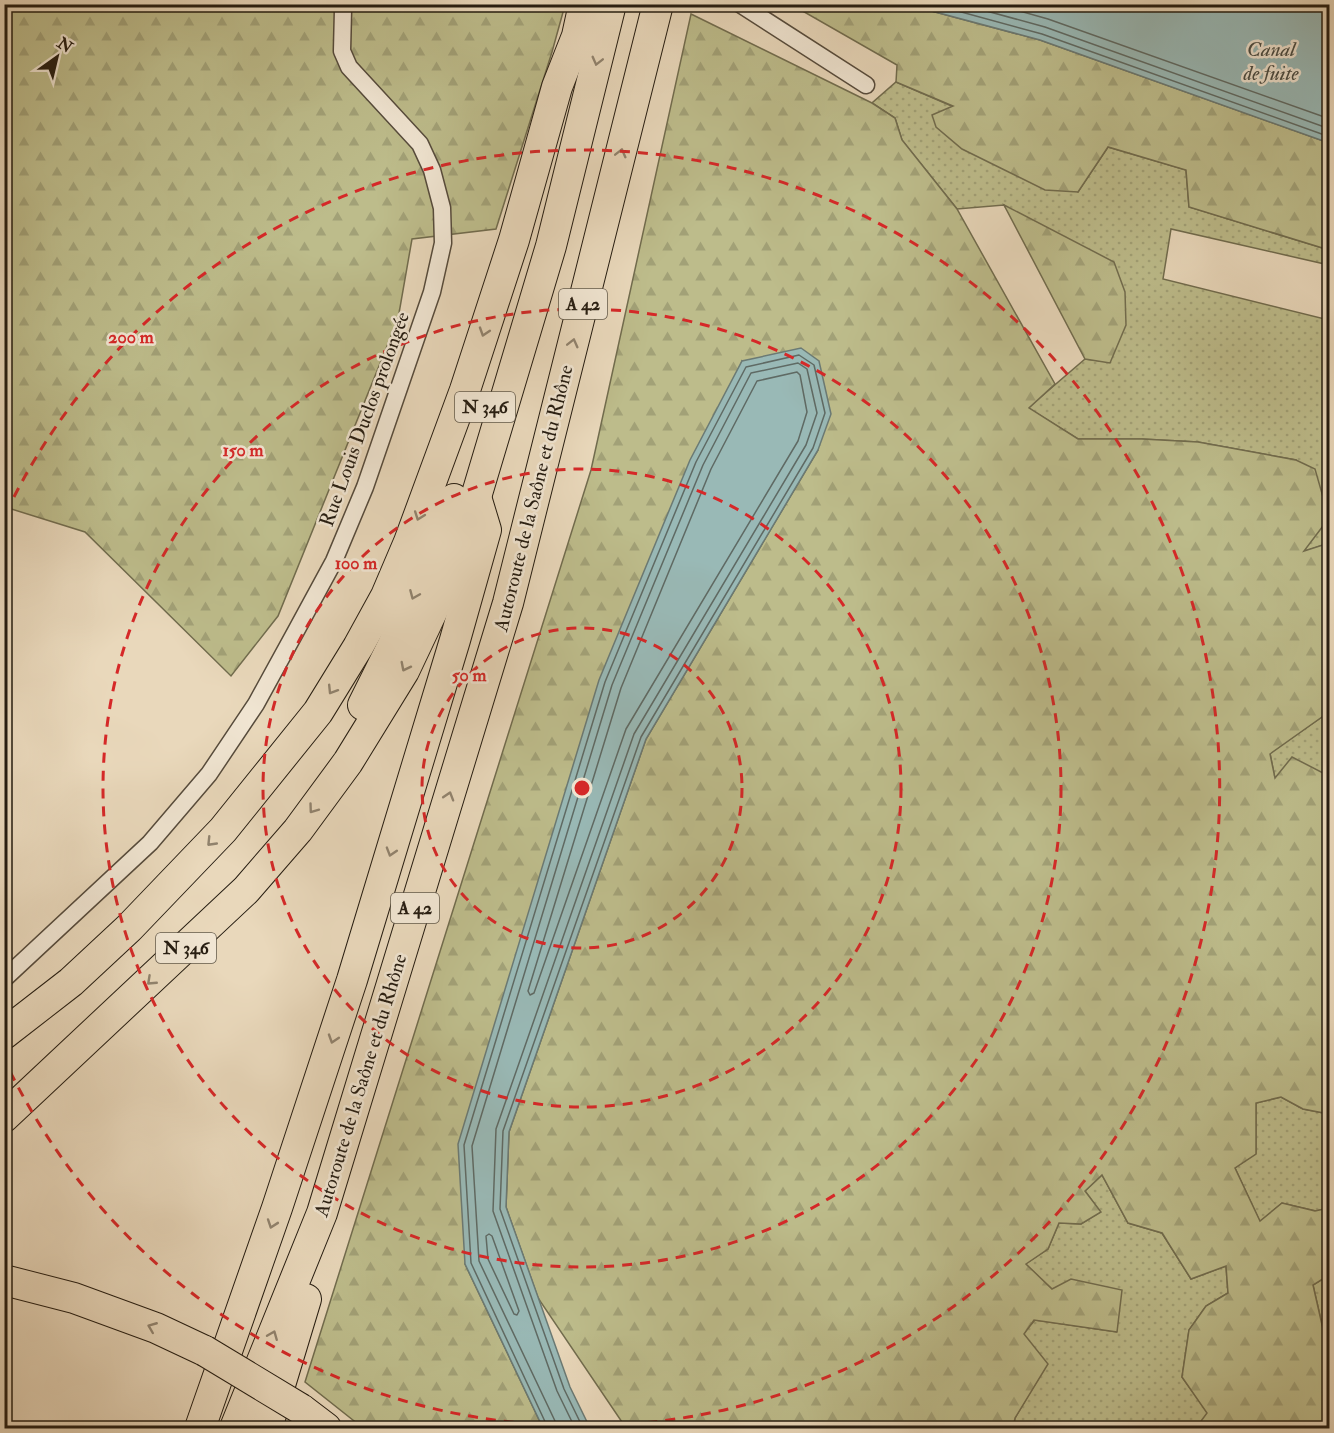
<svg xmlns="http://www.w3.org/2000/svg" width="1334" height="1433" font-family="'IM FELL Double Pica',serif">
  <style>
    .grass { fill: url(#grass-dots); stroke: #716c4e; stroke-width: 1.5 }
    .forest { fill: url(#forest-firs); stroke: #716c4e; stroke-width: 1.5 }
    .water { fill: #99b9b6; stroke: #6b7a74; stroke-width: 1.5 }
    .lines { fill: none; stroke-linecap: round; stroke-linejoin: round }
    .shore { stroke: #5f6a64; stroke-width: 1.5 }
    .minor-casing { stroke: #564b3c; stroke-width: 19 }
    .motorway-casing { stroke: #251c11; stroke-width: 32 }
    .minor { stroke: #f1e6d3; stroke-width: 16 }
    .motorway { stroke: #e9d8bb; stroke-width: 30 }
    .motorway-bridge-casing { stroke: #251c11; stroke-width: 32; stroke-linecap: butt }
    .motorway-bridge { stroke: #e9d8bb; stroke-width: 30 }
    .oneway { stroke: #91836e }
    .ring { fill: none; stroke: #d62828; stroke-width: 3; stroke-dasharray: 10 8 }
    .labels { text-anchor: middle; stroke-width: 5; stroke-linejoin: round; paint-order: stroke }
    .shield { fill: #f1e6d3; stroke: #62594b; stroke-width: 1.5 }
    .shield-label { font-size: 18px; font-weight: bold; fill: #251c11 }
    .street-label { font-size: 20px; fill: #251c11; stroke: #f1e6d3 }
    .water-label { font-size: 21px; font-style: italic; fill: #484b43; stroke: #f1e6d3 }
    .centre { fill: #d62828; stroke: #f1e6d3; stroke-width: 3 }
    .ring-label { font-size: 18px; text-anchor: middle; font-weight: bold; fill: #d62828; stroke: #f1e6d3; stroke-width: 5; stroke-linejoin: round; paint-order: stroke }
  </style>
  <defs>
    <pattern id="grass-dots" width="8" height="8" patternUnits="userSpaceOnUse" patternTransform="scale(1.5)"><rect width="8" height="8" fill="#bdbc8b"/><path d="M2 2h.1M6 6h.1" fill="none" stroke="#a2a177" stroke-width="1.8" stroke-linecap="round"/></pattern>
    <pattern id="forest-firs" width="22" height="20" patternUnits="userSpaceOnUse" patternTransform="scale(1.5)"><rect width="22" height="20" fill="#bdbc8b"/><path d="M5 1l3.5 6h-7zM16 11l3.5 6h-7z" fill="#a2a177"/></pattern>
  </defs>
  <rect width="100%" height="100%" fill="#e9d8bb"/>
  <filter id="stains"><feTurbulence type="fractalNoise" baseFrequency=".00333" numOctaves="4"/><feColorMatrix values="0 0 0 0 .2 0 0 0 0 .09 0 0 0 0 .02 0 0 0 .5 -.17"/></filter>
  <radialGradient id="worn" r=".72"><stop offset=".6" stop-color="#630" stop-opacity="0"/><stop offset="1" stop-color="#630" stop-opacity=".3"/></radialGradient>
  <g class="grass">
    <path d="M 896,82 L 954,107 L 1078,192 L 1108,147 L 1186,170 L 1189,207 L 1329,250 L 1329,265 L 1171,229 L 1163,279 L 1329,320 L 1329,543 L 1303,552 L 1296,460 L 1198,442 L 1142,439 L 1078,439 L 1028,408 L 1085,359 L 1110,362 L 1004,205 L 957,209 L 902,140 L 895,118 L 872,103 Z"/>
    <path d="M 1322,717 L 1329,719 L 1329,789 L 1327,775 L 1275,779 L 1270,753 Z"/>
    <path d="M 1281,1097 L 1303,1109 L 1329,1114 L 1329,1208 L 1316,1211 L 1282,1203 L 1260,1222 L 1235,1168 L 1256,1153 L 1256,1103 Z"/>
    <path d="M 1102,1175 L 1128,1223 L 1162,1233 L 1191,1279 L 1226,1266 L 1228,1293 L 1206,1306 L 1189,1330 L 1182,1377 L 1208,1413 L 1196,1428 L 1013,1428 L 1015,1418 L 1047,1364 L 1023,1334 L 1035,1320 L 1117,1332 L 1052,1289 L 1025,1264 L 1048,1249 L 1059,1223 L 1081,1224 L 1100,1212 L 1085,1191 Z"/>
    <path d="M 1329,1275 L 1329,1342 L 1325,1338 L 1313,1285 Z"/>
  </g>
  <g class="forest">
    <path d="M 4,5 L 565,5 L 552,52 L 496,229 L 412,239 L 398,319 L 278,616 L 231,676 L 85,532 L 5,507 Z"/>
    <path d="M 792,5 L 909,5 L 1040,40 L 1329,143 L 1329,250 L 1189,207 L 1186,170 L 1108,147 L 1078,192 L 1045,190 L 962,149 L 936,127 L 932,115 L 953,106 L 896,82 L 897,65 Z"/>
    <path d="M 691,14 L 872,103 L 895,118 L 902,140 L 957,209 L 1055,384 L 1029,408 L 1078,439 L 1142,439 L 1198,442 L 1296,460 L 1315,469 L 1329,518 L 1304,551 L 1329,543 L 1329,574 L 1324,578 L 1330,584 L 1329,719 L 1322,717 L 1270,754 L 1275,778 L 1292,757 L 1327,775 L 1330,789 L 1329,1114 L 1303,1109 L 1281,1097 L 1256,1103 L 1256,1154 L 1235,1168 L 1260,1221 L 1282,1203 L 1315,1211 L 1329,1208 L 1329,1275 L 1313,1285 L 1325,1338 L 1329,1342 L 1329,1428 L 1196,1428 L 1207,1413 L 1182,1377 L 1189,1330 L 1206,1306 L 1228,1293 L 1226,1266 L 1191,1279 L 1162,1233 L 1128,1223 L 1102,1175 L 1085,1191 L 1101,1212 L 1081,1224 L 1059,1223 L 1048,1249 L 1026,1264 L 1052,1289 L 1071,1279 L 1122,1290 L 1117,1332 L 1034,1320 L 1024,1334 L 1048,1364 L 1015,1418 L 1013,1428 L 626,1428 L 538,1298 L 506,1207 L 509,1132 L 646,739 L 818,450 L 742,361 L 465,1264 L 543,1428 L 363,1428 L 305,1382 L 591,470 Z"/>
    <path d="M 1004,205 L 1114,262 L 1125,292 L 1126,325 L 1110,363 L 1085,359 Z"/>
  </g>
  <g class="water">
    <path d="M 909,5 L 1329,5 L 1329,143 L 1040,40 Z"/>
    <path d="M 801,348 L 819,361 L 831,414 L 818,450 L 646,739 L 509,1132 L 506,1207 L 570,1387 L 590,1428 L 543,1428 L 465,1264 L 458,1144 L 599,680 L 690,460 L 742,361 Z"/>
  </g>
  <g class="lines">
    <g class="shore">
      <path d="M 932,4 L 1042,34 L 1330,137"/>
      <path d="M 961,4 L 1045,27 L 1330,129"/>
      <path d="M 995,4 L 1048,19 L 1330,119"/>
      <path d="M 797,372 L 800,375 L 807,412 L 798,441 L 626,729 L 534,993 L 530,995 L 528,991 L 621,688 L 711,469 L 757,381 Z"/>
      <path d="M 489,1234 L 492,1236 L 519,1311 L 517,1315 L 514,1314 L 488,1259 L 486,1236 Z"/>
      <path d="M 548,1428 L 471,1263 L 464,1145 L 605,682 L 696,462 L 746,367 L 799,355 L 814,365 L 825,413 L 813,448 L 641,737 L 503,1131 L 500,1209 L 564,1389 L 583,1428"/>
      <path d="M 556,1428 L 555,1421 L 479,1261 L 472,1146 L 612,685 L 703,465 L 751,373 L 798,363 L 807,369 L 817,413 L 806,445 L 634,734 L 496,1129 L 493,1211 L 557,1391 L 575,1428"/>
    </g>
    <g class="minor-casing">
      <g id="minor">
        <path d="M 740,4 L 866,85"/>
        <path d="M 4,979 L 150,843 L 209,774 L 256,704 L 296,631 L 334,561 L 365,487 L 432,292 L 443,243 L 442,208 L 432,170 L 420,144 L 349,67 L 342,51 L 343,10 L 345,4"/>
      </g>
    </g>
    <g class="motorway-casing">
      <g id="motorway">
        <path d="M 363,705 L 393,645 L 454,499"/>
        <path d="M 4,1034 L 71,982 L 129,928 L 223,830 L 318,712 L 358,647 L 386,596 L 409,542 L 465,390 L 514,240 L 557,87 L 577,36 L 584,4"/>
        <path d="M 4,1117 L 246,890 L 298,830 L 348,762 L 404,671 L 439,597 L 476,497 L 551,246 L 611,4"/>
        <path d="M 4,1280 L 74,1298 L 156,1328 L 205,1351"/>
        <path d="M 301,1409 L 326,1428"/>
        <path d="M 200,1428 L 277,1208 L 352,980 L 455,640 L 486,530 L 476,497"/>
        <path d="M 235,1428 L 322,1213 L 508,603 L 658,4"/>
        <path d="M 267,1428 L 306,1299"/>
      </g>
    </g>
    <use href="#minor" class="minor"/>
    <use href="#motorway" class="motorway"/>
    <g class="motorway-bridge-casing">
      <path id="motorway-bridge" d="M 205,1351 L 301,1409"/>
    </g>
    <use href="#motorway-bridge" class="motorway-bridge"/>
  </g>
  <defs><path id="oneway-chevron" d="M-2-3.5L2.5 0L-2 3.5" fill="none" stroke-width="1.6" stroke-linecap="round" stroke-linejoin="round" transform="scale(1.5)"/></defs>
  <g class="oneway">
    <use href="#oneway-chevron" transform="translate(597 61) rotate(104)"/>
    <use href="#oneway-chevron" transform="translate(621 153) rotate(-76)"/>
    <use href="#oneway-chevron" transform="translate(484 332) rotate(108)"/>
    <use href="#oneway-chevron" transform="translate(573 343) rotate(-76)"/>
    <use href="#oneway-chevron" transform="translate(419 516) rotate(110)"/>
    <use href="#oneway-chevron" transform="translate(414 595) rotate(113)"/>
    <use href="#oneway-chevron" transform="translate(405 667) rotate(117)"/>
    <use href="#oneway-chevron" transform="translate(332 690) rotate(122)"/>
    <use href="#oneway-chevron" transform="translate(449 796) rotate(-73)"/>
    <use href="#oneway-chevron" transform="translate(313 809) rotate(126)"/>
    <use href="#oneway-chevron" transform="translate(211 842) rotate(134)"/>
    <use href="#oneway-chevron" transform="translate(391 852) rotate(107)"/>
    <use href="#oneway-chevron" transform="translate(151 981) rotate(137)"/>
    <use href="#oneway-chevron" transform="translate(333 1039) rotate(108)"/>
    <use href="#oneway-chevron" transform="translate(272 1224) rotate(109)"/>
    <use href="#oneway-chevron" transform="translate(152 1327) rotate(-158)"/>
    <use href="#oneway-chevron" transform="translate(273 1335) rotate(-68)"/>
  </g>
  <g class="ring">
    <circle cx="582" cy="788" r="160"/>
    <circle cx="582" cy="788" r="319"/>
    <circle cx="582" cy="788" r="479"/>
    <path d="M6 513A638 638 0 1 1 6 1063"/>
  </g>
  <g class="labels">
    <g class="shield">
      <rect x="559" y="289" width="48" height="30" rx="4.5"/>
      <rect x="455" y="392" width="60" height="30" rx="4.5"/>
      <rect x="391" y="893" width="48" height="30" rx="4.5"/>
      <rect x="156" y="933" width="60" height="30" rx="4.5"/>
    </g>
    <g class="shield-label">
      <text x="583" y="310">A 42</text>
      <text x="485" y="413">N 346</text>
      <text x="415" y="914">A 42</text>
      <text x="186" y="954">N 346</text>
    </g>
    <g class="street-label">
      <text transform="translate(364 419) rotate(-70)" y="7">Rue Louis Duclos prolongée</text>
      <text transform="translate(533 498) rotate(-76)" y="7">Autoroute de la Saône et du Rhône</text>
      <text transform="translate(360 1085) rotate(-73)" y="7">Autoroute de la Saône et du Rhône</text>
    </g>
    <g class="water-label">
      <text x="1271" y="56">Canal<tspan x="1271" dy="24">de fuite</tspan></text>
    </g>
  </g>
  <circle cx="582" cy="788" r="9" class="centre"/>
  <g class="ring-label">
    <text x="131" y="343">200 m</text>
    <text x="243" y="456">150 m</text>
    <text x="356" y="569">100 m</text>
    <text x="469" y="681">50 m</text>
  </g>
  <rect width="1334" height="1433" fill="none" stroke="#e9d8bb" stroke-width="24"/>
  <rect x="6" y="6" width="1322" height="1421" fill="none" stroke="#251c11" stroke-width="3"/>
  <rect x="12" y="12" width="1310" height="1409" fill="none" stroke="#251c11" stroke-width="1.5"/>
  <g transform="translate(57 57) rotate(34)" stroke="#f1e6d3" stroke-width="4.5" paint-order="stroke">
  <path d="M0-4.5L10 22L0 15L-10 22Z" fill="#251c11"/>
  <text y="-9" font-size="16" font-weight="bold" text-anchor="middle" fill="#251c11">N</text>
  </g>
  <rect width="100%" height="100%" filter="url(#stains)"/>
  <rect width="100%" height="100%" fill="url(#worn)"/>
</svg>
